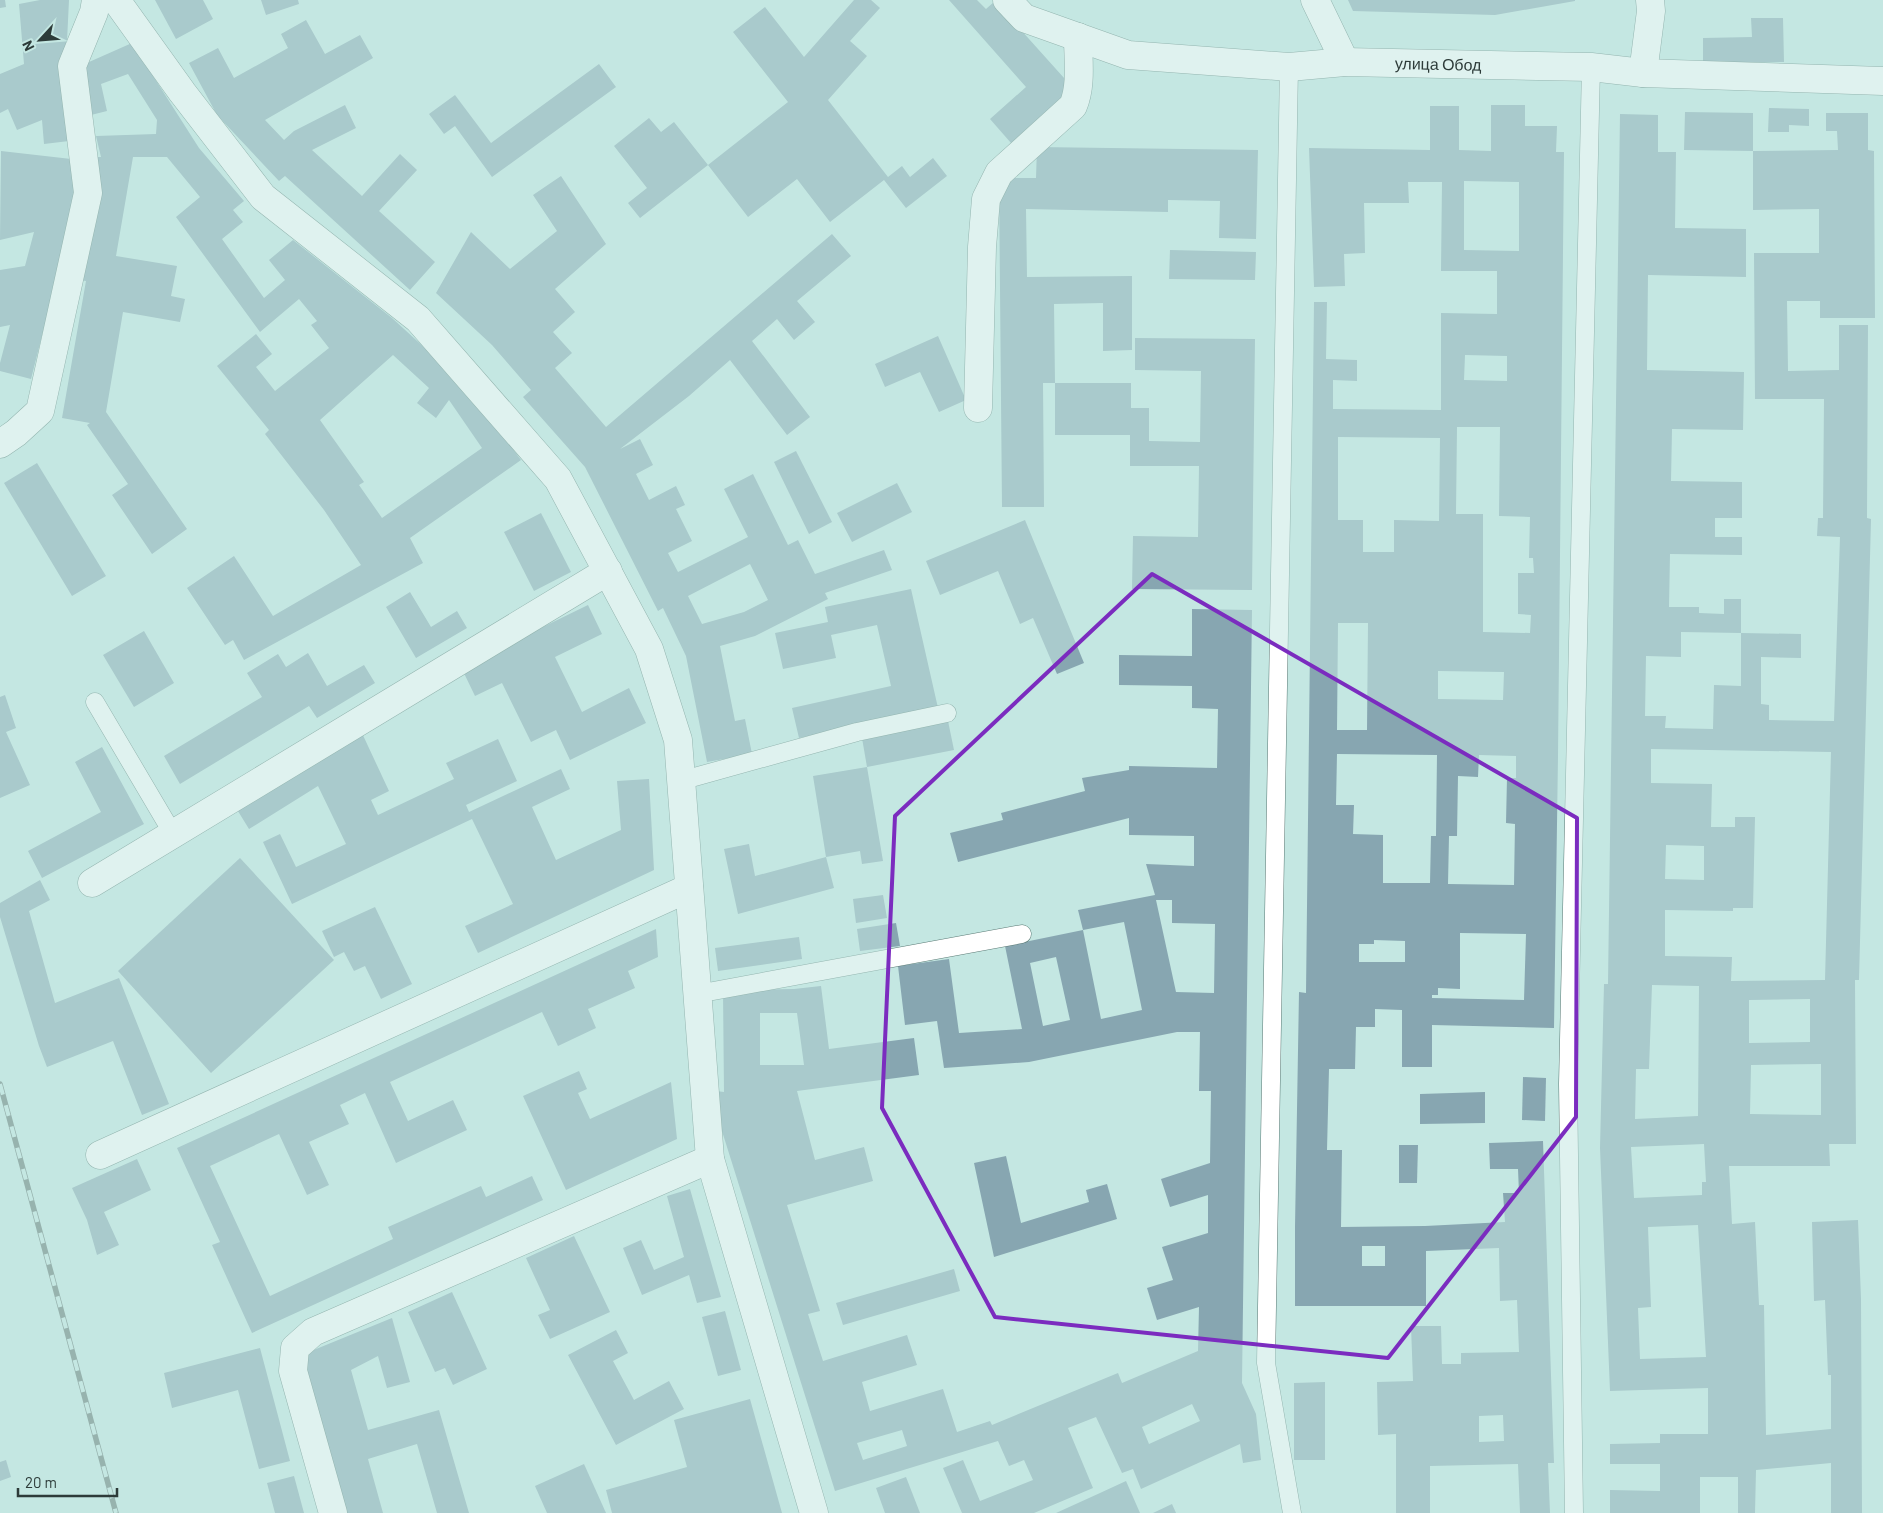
<svg xmlns="http://www.w3.org/2000/svg" width="1883" height="1513" font-family="Barlow,sans-serif">
  <style>
    .building { fill: #87a6b1; fill-rule: evenodd }
    .lines { fill: none; stroke-linecap: round; stroke-linejoin: round }
    .service-casing { stroke: #597974; stroke-width: 19 }
    .minor-casing { stroke: #597974; stroke-width: 29 }
    .tertiary-casing { stroke: #597974; stroke-width: 29 }
    .service { stroke: #fff; stroke-width: 18 }
    .minor { stroke: #fff; stroke-width: 28 }
    .tertiary { stroke: #fff; stroke-width: 28 }
    .rail-casing { stroke: #5f7370; stroke-width: 5.5 }
    .rail { stroke: #c4e7e2; stroke-width: 4; stroke-dasharray: 11; stroke-linecap: butt }
    .marked { fill: none; stroke: #7b2cbf; stroke-width: 4; stroke-linejoin: round }
    .labels { text-anchor: middle; stroke-width: 4; stroke-linejoin: round; paint-order: stroke }
    .street-label { font-size: 16px; fill: #2d3b39; stroke: #c4e7e2 }
  </style>
  <rect width="100%" height="100%" fill="#c4e7e2"/>
  <g class="building">
    <path d="M 0,0 L 5,0 L 6,7 L 0,8 Z"/>
    <path d="M 40,0 L 69,0 L 65,83 L 69,141 L 44,144 L 42,120 L 17,130 L 8,109 L 0,113 L 0,74 L 24,64 L 19,4 Z"/>
    <path d="M 155,0 L 203,0 L 213,19 L 176,39 Z"/>
    <path d="M 261,0 L 298,0 L 299,4 L 266,15 Z"/>
    <path d="M 854,0 L 871,0 L 880,8 L 850,41 L 867,56 L 828,100 L 888,177 L 902,166 L 910,177 L 933,158 L 947,176 L 906,208 L 884,180 L 830,222 L 797,179 L 748,217 L 708,165 L 788,102 L 733,32 L 765,7 L 804,57 Z"/>
    <path d="M 949,0 L 977,0 L 986,9 L 995,1 L 1073,88 L 1011,143 L 990,119 L 1026,87 Z"/>
    <path d="M 1348,0 L 1575,0 L 1575,1 L 1495,15 L 1353,11 Z"/>
    <path d="M 1751,18 L 1783,18 L 1784,62 L 1703,63 L 1703,38 L 1752,37 Z"/>
    <path d="M 306,20 L 325,54 L 360,35 L 373,58 L 265,120 L 284,140 L 294,131 L 345,105 L 356,128 L 312,150 L 362,196 L 400,154 L 417,170 L 379,211 L 435,262 L 410,290 L 285,176 L 279,181 L 217,115 L 189,63 L 218,48 L 234,78 L 288,48 L 281,34 Z"/>
    <path d="M 132,43 L 199,148 L 244,201 L 233,210 L 243,222 L 222,239 L 264,298 L 285,280 L 269,260 L 293,240 L 392,318 L 462,382 L 521,460 L 410,538 L 423,563 L 244,660 L 233,640 L 225,645 L 187,588 L 234,556 L 273,616 L 361,565 L 324,510 L 265,434 L 269,430 L 217,366 L 256,334 L 272,354 L 256,367 L 275,391 L 329,348 L 311,325 L 317,321 L 299,299 L 260,332 L 176,217 L 200,197 L 167,157 L 133,157 L 116,256 L 177,266 L 171,296 L 185,299 L 180,322 L 123,312 L 106,412 L 187,529 L 152,554 L 112,495 L 128,484 L 87,425 L 90,423 L 62,418 L 86,281 L 74,279 L 95,157 L 101,157 L 96,136 L 156,134 L 157,120 L 128,74 L 101,84 L 107,111 L 91,115 L 80,66 ZM 393,355 L 429,388 L 417,403 L 436,418 L 449,400 L 482,448 L 382,518 L 359,485 L 364,482 L 320,420 Z"/>
    <path d="M 599,64 L 616,87 L 492,177 L 455,126 L 444,134 L 429,114 L 455,95 L 491,143 Z"/>
    <path d="M 1491,105 L 1525,105 L 1525,126 L 1557,126 L 1556,152 L 1564,152 L 1558,756 L 1554,1028 L 1432,1025 L 1432,1067 L 1402,1067 L 1402,1010 L 1375,1009 L 1375,1027 L 1356,1027 L 1355,1069 L 1329,1069 L 1327,1150 L 1342,1150 L 1341,1227 L 1425,1226 L 1505,1222 L 1503,1193 L 1519,1193 L 1518,1169 L 1490,1169 L 1489,1143 L 1543,1141 L 1554,1463 L 1548,1463 L 1550,1513 L 1520,1513 L 1518,1464 L 1430,1466 L 1430,1513 L 1396,1513 L 1396,1434 L 1378,1435 L 1377,1382 L 1413,1381 L 1411,1326 L 1441,1326 L 1442,1364 L 1461,1364 L 1461,1353 L 1519,1352 L 1517,1300 L 1500,1301 L 1499,1248 L 1426,1251 L 1426,1306 L 1295,1306 L 1295,1227 L 1299,992 L 1306,993 L 1314,302 L 1327,302 L 1326,359 L 1357,360 L 1357,381 L 1333,380 L 1333,409 L 1441,410 L 1441,313 L 1497,314 L 1497,271 L 1441,271 L 1442,182 L 1408,182 L 1409,203 L 1364,203 L 1365,253 L 1344,254 L 1345,286 L 1314,287 L 1309,148 L 1430,150 L 1430,106 L 1459,106 L 1459,150 L 1491,151 ZM 1464,181 L 1519,182 L 1519,251 L 1464,250 ZM 1465,355 L 1507,356 L 1507,381 L 1464,380 ZM 1457,427 L 1500,427 L 1499,516 L 1530,517 L 1529,558 L 1533,558 L 1534,573 L 1518,573 L 1518,614 L 1531,615 L 1530,633 L 1483,632 L 1483,514 L 1456,514 ZM 1338,437 L 1440,438 L 1439,521 L 1394,520 L 1394,552 L 1363,552 L 1363,520 L 1338,520 ZM 1338,623 L 1368,623 L 1367,730 L 1337,730 ZM 1438,671 L 1504,672 L 1503,700 L 1438,699 ZM 1337,754 L 1437,755 L 1436,836 L 1431,836 L 1430,883 L 1383,883 L 1383,835 L 1353,834 L 1354,805 L 1336,805 ZM 1479,755 L 1516,756 L 1516,778 L 1507,778 L 1506,823 L 1515,824 L 1514,885 L 1448,884 L 1449,836 L 1457,836 L 1458,776 L 1478,777 ZM 1460,933 L 1526,934 L 1524,1000 L 1432,998 L 1432,995 L 1438,995 L 1438,988 L 1460,989 ZM 1374,940 L 1405,941 L 1405,962 L 1359,962 L 1359,944 L 1374,944 ZM 1362,1246 L 1385,1246 L 1385,1266 L 1362,1266 ZM 1503,1415 L 1504,1441 L 1479,1442 L 1479,1416 Z"/>
    <path d="M 1769,108 L 1809,109 L 1809,126 L 1789,125 L 1789,132 L 1768,132 Z"/>
    <path d="M 1685,112 L 1753,113 L 1753,151 L 1838,150 L 1837,131 L 1826,131 L 1826,113 L 1868,113 L 1868,150 L 1874,151 L 1875,318 L 1820,318 L 1820,301 L 1787,301 L 1788,371 L 1839,370 L 1839,325 L 1868,325 L 1867,518 L 1871,519 L 1859,980 L 1855,980 L 1856,1144 L 1829,1144 L 1830,1166 L 1729,1166 L 1732,1224 L 1755,1222 L 1759,1305 L 1764,1305 L 1766,1435 L 1831,1429 L 1831,1375 L 1828,1375 L 1825,1300 L 1814,1301 L 1812,1222 L 1858,1220 L 1861,1299 L 1862,1513 L 1831,1513 L 1831,1463 L 1756,1470 L 1755,1513 L 1738,1513 L 1738,1477 L 1700,1477 L 1700,1513 L 1610,1513 L 1610,1490 L 1660,1491 L 1660,1464 L 1610,1464 L 1610,1444 L 1660,1443 L 1660,1434 L 1708,1434 L 1708,1388 L 1610,1391 L 1600,1148 L 1604,984 L 1608,984 L 1620,114 L 1658,115 L 1658,152 L 1676,152 L 1675,228 L 1746,229 L 1746,277 L 1648,275 L 1647,370 L 1744,372 L 1743,430 L 1672,429 L 1671,481 L 1742,482 L 1742,518 L 1715,518 L 1715,537 L 1742,537 L 1742,555 L 1670,554 L 1669,607 L 1699,607 L 1699,613 L 1724,614 L 1724,599 L 1741,599 L 1741,633 L 1681,632 L 1681,657 L 1646,656 L 1645,716 L 1666,716 L 1665,728 L 1713,729 L 1714,685 L 1741,686 L 1741,633 L 1801,634 L 1801,658 L 1761,657 L 1761,704 L 1769,705 L 1769,720 L 1834,721 L 1840,537 L 1817,536 L 1818,518 L 1823,518 L 1824,399 L 1755,399 L 1754,253 L 1819,253 L 1819,209 L 1753,210 L 1753,151 L 1684,150 ZM 1651,749 L 1831,752 L 1825,980 L 1731,981 L 1732,957 L 1665,956 L 1665,910 L 1733,911 L 1733,908 L 1753,908 L 1755,817 L 1735,817 L 1735,827 L 1711,827 L 1712,784 L 1651,783 ZM 1666,845 L 1704,846 L 1704,880 L 1665,879 ZM 1652,985 L 1699,986 L 1698,1116 L 1635,1119 L 1636,1069 L 1649,1069 ZM 1810,999 L 1810,1042 L 1749,1043 L 1749,1000 ZM 1821,1064 L 1821,1115 L 1750,1114 L 1751,1065 ZM 1704,1144 L 1706,1182 L 1702,1182 L 1702,1195 L 1634,1198 L 1631,1147 ZM 1698,1225 L 1706,1357 L 1640,1359 L 1638,1308 L 1651,1307 L 1648,1227 Z"/>
    <path d="M 649,118 L 661,132 L 674,122 L 708,165 L 640,218 L 628,203 L 647,188 L 614,146 Z"/>
    <path d="M 1037,147 L 1258,150 L 1256,239 L 1219,238 L 1220,201 L 1168,200 L 1168,212 L 1026,209 L 1027,277 L 1132,276 L 1132,350 L 1103,351 L 1103,303 L 1054,304 L 1055,383 L 1043,383 L 1044,507 L 1002,507 L 999,178 L 1036,178 Z"/>
    <path d="M 1,151 L 80,160 L 73,213 L 31,379 L 0,371 L 0,363 L 10,325 L 0,327 L 0,270 L 25,266 L 34,232 L 0,240 Z"/>
    <path d="M 561,176 L 606,244 L 555,289 L 575,312 L 553,332 L 572,353 L 555,368 L 606,427 L 832,234 L 851,256 L 797,301 L 815,322 L 794,340 L 777,319 L 752,341 L 810,417 L 787,435 L 730,360 L 689,396 L 620,449 L 640,439 L 653,465 L 636,474 L 649,500 L 676,486 L 685,505 L 676,509 L 692,541 L 668,553 L 678,572 L 748,537 L 724,489 L 753,474 L 788,545 L 798,540 L 815,574 L 884,550 L 892,570 L 825,593 L 828,599 L 755,636 L 720,646 L 735,721 L 745,719 L 752,754 L 707,762 L 686,656 L 663,608 L 658,611 L 585,467 L 523,397 L 531,390 L 492,345 L 436,293 L 471,232 L 510,269 L 557,231 L 533,195 ZM 750,564 L 768,600 L 744,612 L 702,624 L 688,596 Z"/>
    <path d="M 1170,250 L 1256,252 L 1255,280 L 1169,279 Z"/>
    <path d="M 938,336 L 966,400 L 939,412 L 920,372 L 885,387 L 875,364 Z"/>
    <path d="M 1135,338 L 1255,339 L 1252,590 L 1132,589 L 1133,536 L 1198,537 L 1199,466 L 1130,466 L 1130,435 L 1055,435 L 1055,383 L 1131,383 L 1131,408 L 1149,408 L 1149,441 L 1200,442 L 1201,371 L 1135,370 Z"/>
    <path d="M 796,451 L 832,522 L 809,534 L 774,462 Z"/>
    <path d="M 37,463 L 106,576 L 72,596 L 4,483 Z"/>
    <path d="M 897,483 L 912,512 L 852,542 L 837,513 Z"/>
    <path d="M 541,513 L 571,572 L 534,591 L 504,532 Z"/>
    <path d="M 1025,520 L 1084,663 L 1057,674 L 1033,618 L 1020,624 L 998,571 L 940,595 L 926,561 Z"/>
    <path d="M 911,589 L 938,708 L 799,738 L 792,708 L 891,686 L 877,625 L 831,635 L 836,658 L 783,669 L 775,633 L 828,622 L 825,607 Z"/>
    <path d="M 410,592 L 431,627 L 457,611 L 467,628 L 416,658 L 386,607 Z"/>
    <path d="M 588,605 L 602,634 L 555,657 L 582,712 L 629,688 L 646,723 L 570,760 L 556,730 L 531,742 L 502,683 L 475,696 L 461,667 Z"/>
    <path d="M 1192,609 L 1252,610 L 1242,1383 L 1256,1414 L 1261,1460 L 1243,1463 L 1240,1444 L 1141,1489 L 1133,1469 L 1122,1473 L 1096,1417 L 1068,1428 L 1093,1488 L 1034,1513 L 962,1513 L 943,1468 L 963,1460 L 980,1501 L 1033,1480 L 1024,1460 L 1009,1466 L 998,1441 L 835,1491 L 716,1112 L 716,1091 L 724,1092 L 723,990 L 794,989 L 821,986 L 829,1049 L 914,1038 L 919,1075 L 797,1091 L 815,1160 L 864,1147 L 873,1181 L 787,1205 L 820,1311 L 808,1314 L 823,1361 L 907,1335 L 917,1365 L 862,1382 L 870,1411 L 943,1389 L 957,1432 L 990,1421 L 992,1425 L 1118,1373 L 1122,1383 L 1198,1351 L 1199,1307 L 1157,1320 L 1147,1288 L 1173,1280 L 1162,1247 L 1208,1233 L 1208,1195 L 1170,1207 L 1161,1179 L 1210,1163 L 1211,1091 L 1199,1091 L 1200,1032 L 1177,1032 L 1029,1062 L 944,1068 L 937,1021 L 905,1025 L 898,966 L 949,959 L 959,1033 L 1022,1029 L 1005,946 L 1083,930 L 1101,1019 L 1142,1010 L 1124,922 L 1083,930 L 1078,910 L 1155,895 L 1146,864 L 1194,866 L 1194,836 L 1129,835 L 1129,818 L 958,862 L 950,833 L 1003,820 L 1001,813 L 1085,791 L 1082,778 L 1129,770 L 1129,766 L 1217,768 L 1218,709 L 1192,708 L 1192,686 L 1119,685 L 1119,655 L 1192,656 ZM 1156,900 L 1172,900 L 1172,923 L 1215,924 L 1214,993 L 1176,992 ZM 1056,957 L 1070,1020 L 1043,1026 L 1030,963 ZM 760,1013 L 797,1013 L 804,1065 L 760,1065 ZM 1192,1404 L 1200,1421 L 1149,1444 L 1142,1427 ZM 902,1430 L 907,1446 L 863,1460 L 857,1443 Z"/>
    <path d="M 144,631 L 174,683 L 134,707 L 103,655 Z"/>
    <path d="M 308,653 L 327,686 L 364,665 L 375,683 L 317,718 L 309,706 L 180,784 L 164,756 L 262,697 L 247,673 L 278,654 L 286,667 Z"/>
    <path d="M 5,695 L 16,728 L 6,732 L 30,785 L 0,798 L 0,697 Z"/>
    <path d="M 948,721 L 954,750 L 867,767 L 862,738 Z"/>
    <path d="M 361,731 L 389,791 L 371,800 L 378,815 L 454,779 L 446,763 L 498,739 L 517,781 L 466,805 L 469,812 L 561,769 L 570,789 L 532,807 L 556,860 L 621,830 L 617,781 L 649,779 L 654,870 L 478,953 L 465,926 L 513,904 L 472,819 L 292,904 L 263,842 L 280,834 L 296,867 L 346,844 L 318,786 L 249,829 L 233,803 Z"/>
    <path d="M 102,747 L 144,824 L 42,878 L 28,851 L 101,812 L 75,762 Z"/>
    <path d="M 867,767 L 883,861 L 862,864 L 860,851 L 826,857 L 834,888 L 738,914 L 724,849 L 749,844 L 755,876 L 826,857 L 813,776 Z"/>
    <path d="M 240,858 L 334,960 L 211,1073 L 118,971 Z"/>
    <path d="M 40,880 L 50,900 L 29,911 L 55,1003 L 119,978 L 169,1104 L 142,1115 L 113,1041 L 47,1067 L 39,1046 L 0,917 L 0,903 Z"/>
    <path d="M 883,895 L 887,918 L 856,923 L 853,899 Z"/>
    <path d="M 375,907 L 412,984 L 381,999 L 365,966 L 354,971 L 344,952 L 334,957 L 322,931 Z"/>
    <path d="M 896,923 L 900,946 L 860,951 L 857,929 Z"/>
    <path d="M 656,929 L 658,957 L 628,971 L 635,988 L 588,1009 L 596,1028 L 558,1046 L 542,1012 L 390,1082 L 408,1121 L 453,1100 L 467,1130 L 396,1163 L 365,1093 L 340,1105 L 349,1124 L 309,1142 L 329,1185 L 307,1195 L 279,1134 L 210,1166 L 270,1296 L 393,1239 L 388,1227 L 481,1186 L 486,1197 L 532,1176 L 543,1200 L 252,1333 L 212,1245 L 220,1242 L 177,1148 Z"/>
    <path d="M 799,937 L 802,959 L 718,971 L 715,948 Z"/>
    <path d="M 579,1071 L 587,1089 L 578,1093 L 590,1119 L 671,1082 L 677,1139 L 566,1190 L 523,1096 Z"/>
    <path d="M 1523,1077 L 1546,1078 L 1545,1121 L 1522,1120 Z"/>
    <path d="M 1485,1092 L 1485,1123 L 1420,1124 L 1420,1094 Z"/>
    <path d="M 1399,1145 L 1418,1145 L 1417,1183 L 1399,1183 Z"/>
    <path d="M 1006,1156 L 1021,1223 L 1089,1202 L 1086,1190 L 1107,1184 L 1117,1219 L 994,1257 L 974,1163 Z"/>
    <path d="M 137,1159 L 151,1190 L 104,1212 L 119,1245 L 97,1255 L 87,1220 L 72,1188 Z"/>
    <path d="M 690,1189 L 721,1297 L 697,1303 L 689,1275 L 642,1295 L 623,1248 L 641,1240 L 654,1270 L 684,1257 L 667,1196 Z"/>
    <path d="M 574,1236 L 610,1312 L 550,1339 L 538,1315 L 550,1310 L 526,1258 Z"/>
    <path d="M 954,1269 L 960,1291 L 843,1325 L 836,1303 Z"/>
    <path d="M 452,1292 L 487,1369 L 453,1385 L 445,1368 L 435,1372 L 408,1312 Z"/>
    <path d="M 725,1311 L 741,1370 L 718,1376 L 702,1317 Z"/>
    <path d="M 392,1318 L 410,1382 L 387,1388 L 378,1356 L 351,1370 L 368,1430 L 439,1410 L 469,1513 L 437,1513 L 417,1444 L 368,1459 L 383,1513 L 344,1513 L 299,1356 Z"/>
    <path d="M 616,1330 L 628,1353 L 613,1361 L 634,1400 L 669,1381 L 684,1409 L 616,1445 L 568,1355 Z"/>
    <path d="M 260,1348 L 290,1461 L 259,1469 L 238,1390 L 172,1408 L 164,1373 Z"/>
    <path d="M 1325,1382 L 1325,1460 L 1294,1460 L 1294,1383 Z"/>
    <path d="M 750,1399 L 782,1513 L 612,1513 L 606,1490 L 687,1467 L 674,1420 Z"/>
    <path d="M 6,1460 L 11,1477 L 0,1481 L 0,1462 Z"/>
    <path d="M 584,1464 L 606,1513 L 547,1513 L 535,1486 Z"/>
    <path d="M 294,1476 L 304,1513 L 275,1513 L 267,1483 Z"/>
    <path d="M 906,1477 L 920,1513 L 885,1513 L 876,1488 Z"/>
    <path d="M 1126,1481 L 1140,1513 L 1056,1513 L 1100,1493 Z"/>
    <path d="M 1172,1504 L 1176,1513 L 1153,1513 Z"/>
  </g>
  <g class="lines">
    <g class="service-casing">
      <g id="service">
        <path d="M 1289,67 L 1266,1363 L 1292,1513"/>
        <path d="M 95,702 L 173,834"/>
        <path d="M 680,781 L 857,732 L 947,713"/>
        <path d="M 697,994 L 1022,934"/>
        <path d="M 1574,1513 L 1568,1084 L 1591,67"/>
      </g>
    </g>
    <g class="minor-casing">
      <g id="minor">
        <path d="M 1315,0 L 1345,62"/>
        <path d="M 1643,73 L 1651,11 L 1650,0"/>
        <path d="M 978,408 L 982,247 L 986,199 L 999,173 L 1073,106 C 1082,85 1078,59 1078,37"/>
        <path d="M 0,444 L 16,433 L 40,411 L 88,193 L 72,66 L 94,12 L 96,0"/>
        <path d="M 92,883 L 608,571"/>
        <path d="M 100,1155 L 689,888"/>
        <path d="M 333,1513 L 293,1371 L 295,1348 L 313,1332 L 710,1159"/>
      </g>
    </g>
    <g class="tertiary-casing">
      <g id="tertiary">
        <path d="M 116,0 L 182,92 L 263,197 L 418,319 L 558,479 L 649,649 L 678,740 L 710,1159 L 814,1513"/>
        <path id="s1" d="M 1007,0 L 1024,18 L 1128,55 L 1289,67 L 1345,62 L 1591,67 L 1643,73 L 1883,81"/>
      </g>
    </g>
    <use href="#service" class="service"/>
    <use href="#minor" class="minor"/>
    <use href="#tertiary" class="tertiary"/>
    <g class="rail-casing">
      <path id="rail" d="M 0,1084 L 116,1513"/>
    </g>
    <use href="#rail" class="rail"/>
  </g>
  <path d="M0 0H1883V1513H0ZM 1152,574 L 1577,818 L 1576,1117 L 1388,1358 L 995,1317 L 882,1108 L 895,816 Z" fill="#c4e7e2" fill-opacity=".55" fill-rule="evenodd"/>
  <path class="marked" d="M 1152,574 L 1577,818 L 1576,1117 L 1388,1358 L 995,1317 L 882,1108 L 895,816 Z"/>
  <g class="labels">
    <g class="street-label">
      <text dy="6" stroke="none"><textPath href="#s1" startOffset="446">улица Обод</textPath></text>
    </g>
  </g>
  <g transform="translate(40 40) rotate(244)" stroke="#c4e7e2" stroke-width="4" paint-order="stroke">
  <path d="M0-4L9 19L0 12L-9 19Z" fill="#2d3b39"/>
  <text y="-8" font-size="14" font-weight="bold" text-anchor="middle" fill="#2d3b39">N</text>
  </g>
  <path d="M18 1488v8h99v-8" fill="none" stroke="#2d3b39" stroke-width="2.5"/>
  <text x="25" y="1488" font-size="15" fill="#2d3b39" stroke="#c4e7e2" stroke-width="4" paint-order="stroke">20 m</text>
</svg>
